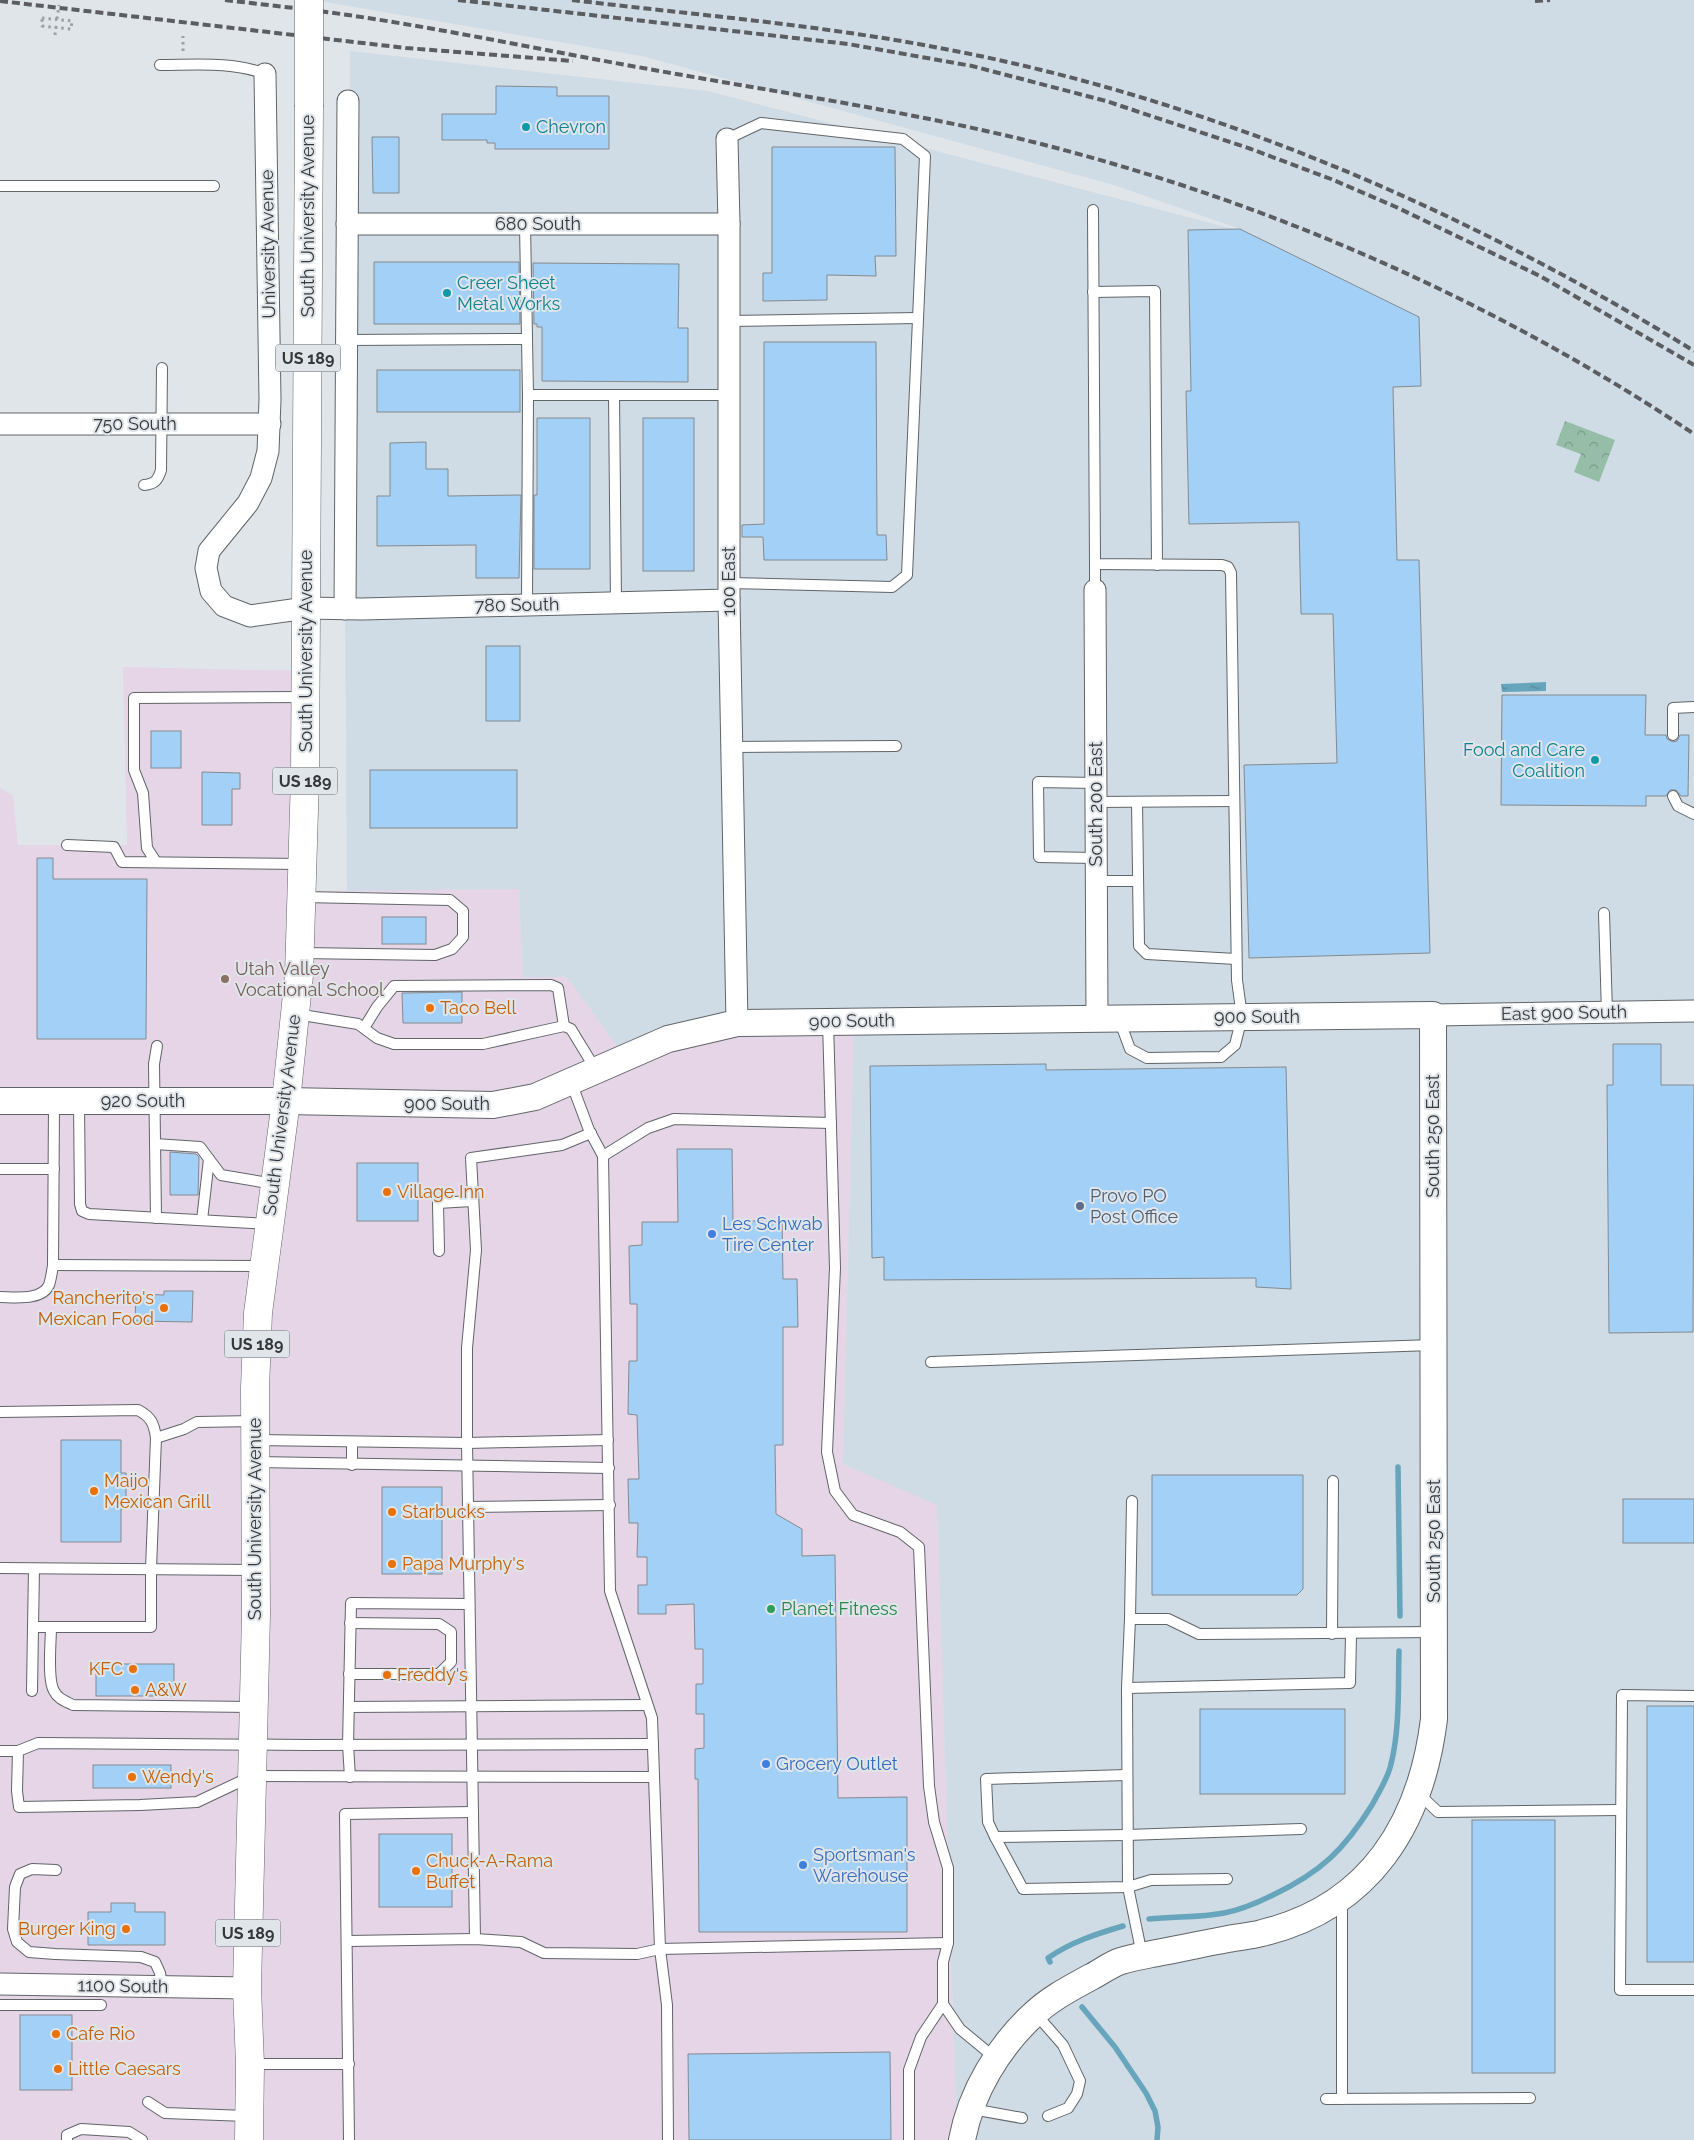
<svg xmlns="http://www.w3.org/2000/svg" width="1694" height="2140" font-family="Raleway,sans-serif">
  <style>
    .commercial { fill: #e5d5e7 }
    .built { fill: #cfdbe5 }
    .park { fill: url(#park-crowns) }
    .water { fill: url(#water-ripples) }
    .lines { fill: none; stroke-linecap: round; stroke-linejoin: round }
    .stream { stroke: #66a5bb; stroke-width: 5.5 }
    .building { fill: #a2d0f6; stroke: #858a8e }
    .service-casing { stroke: #606568; stroke-width: 12 }
    .minor-casing { stroke: #606568; stroke-width: 23 }
    .tertiary-casing { stroke: #606568; stroke-width: 28 }
    .trunk-casing { stroke: #606568; stroke-width: 29 }
    .path { stroke: #9c9fa3; stroke-width: 3; stroke-dasharray: 2.5 4; stroke-linecap: butt }
    .service { stroke: #fff; stroke-width: 10 }
    .minor { stroke: #fff; stroke-width: 21 }
    .tertiary { stroke: #fff; stroke-width: 26 }
    .trunk { stroke: #fff; stroke-width: 28 }
    .rail { stroke: #5b5d60; stroke-width: 4; stroke-dasharray: 8 4; stroke-linecap: butt }
    .trunk-bridge-casing { stroke: #606568; stroke-width: 29; stroke-linecap: butt }
    .trunk-bridge { stroke: #fff; stroke-width: 28 }
    .culture-dot { fill: #0f9aa8; stroke: #e0e5ea; stroke-width: 2 }
    .education-dot { fill: #8d6e63; stroke: #e0e5ea; stroke-width: 2 }
    .food-dot { fill: #e8710a; stroke: #e0e5ea; stroke-width: 2 }
    .service-dot { fill: #5c6f8a; stroke: #e0e5ea; stroke-width: 2 }
    .shop-dot { fill: #3f7fe0; stroke: #e0e5ea; stroke-width: 2 }
    .leisure-dot { fill: #2e9e5b; stroke: #e0e5ea; stroke-width: 2 }
    .labels { text-anchor: middle; stroke-width: 4; stroke-linejoin: round; paint-order: stroke }
    .shield { fill: #e0e5ea; stroke: #686b6e; stroke-width: 1 }
    .shield-label { font-size: 16px; font-weight: bold; fill: #353739 }
    .culture-label { font-size: 18px; fill: #0d838f; stroke: #e0e5ea; text-anchor: start }
    .street-label { font-size: 18px; fill: #353739; stroke: #e0e5ea }
    .education-label { font-size: 18px; fill: #785e54; stroke: #e0e5ea; text-anchor: start }
    .food-label { font-size: 18px; fill: #c56008; stroke: #e0e5ea; text-anchor: start }
    .service-label { font-size: 18px; fill: #4e5e75; stroke: #e0e5ea; text-anchor: start }
    .shop-label { font-size: 18px; fill: #366cbe; stroke: #e0e5ea; text-anchor: start }
    .leisure-label { font-size: 18px; fill: #27864d; stroke: #e0e5ea; text-anchor: start }
  </style>
  <defs>
    <pattern id="park-crowns" width="20" height="18" patternUnits="userSpaceOnUse" patternTransform="scale(1.25)"><rect width="20" height="18" fill="#96bda7"/><path d="M2 6a3 3 0 1 1 6 0M12 15a3 3 0 1 1 6 0" fill="none" stroke="#7b9a89"/></pattern>
    <pattern id="water-ripples" width="26" height="14" patternUnits="userSpaceOnUse" patternTransform="scale(1.25)"><rect width="26" height="14" fill="#66a5bb"/><path d="M2 4q2-2 4 0t4 0M15 11q2-2 4 0t4 0" fill="none" stroke="#558799"/></pattern>
  </defs>
  <rect width="100%" height="100%" fill="#e0e5ea"/>
  <path class="commercial" d="M 123,667 L 306,671 L 305,891 L 519,889 L 523,977 L 567,977 L 625,1057 L 737,1023 L 854,1021 L 843,1464 L 937,1504 L 957,2140 L 0,2140 L 0,788 L 13,796 L 18,845 L 127,845 Z"/>
  <path class="built" d="M 313,0 L 1694,0 L 1694,2140 L 957,2140 L 937,1505 L 843,1464 L 854,1021 L 737,1023 L 625,1057 L 567,977 L 523,977 L 519,889 L 347,891 L 345,609 L 350,51 L 708,91 L 1260,236 L 1114,185 L 642,56 Z"/>
  <path class="park" d="M 1565,421 L 1615,440 L 1599,482 L 1574,472 L 1581,454 L 1556,445 Z"/>
  <path class="water" d="M 1546,682 L 1546,691 L 1502,692 L 1501,684 Z"/>
  <g class="lines">
    <g class="stream">
      <path d="M 1398,1467 L 1400,1616"/>
      <path d="M 1149,1919 C 1174,1916 1199,1918 1224,1913 C 1241,1910 1257,1903 1273,1895 C 1321,1872 1344,1850 1372,1805 C 1379,1792 1388,1778 1391,1764 C 1400,1728 1398,1688 1399,1651"/>
      <path d="M 1050,1962 L 1048,1958 C 1071,1942 1096,1934 1123,1926"/>
      <path d="M 1082,2007 L 1115,2047 L 1146,2093 L 1155,2111 L 1158,2127 L 1157,2140"/>
    </g>
  </g>
  <g class="building">
    <path d="M 496,86 L 557,87 L 557,96 L 609,96 L 609,149 L 495,149 L 495,143 L 487,143 L 487,140 L 442,140 L 442,114 L 496,114 Z"/>
    <path d="M 372,137 L 399,137 L 399,193 L 373,193 Z"/>
    <path d="M 772,147 L 895,147 L 896,256 L 875,256 L 876,276 L 827,275 L 827,300 L 763,301 L 763,273 L 772,273 Z"/>
    <path d="M 1240,229 L 1419,317 L 1421,386 L 1393,387 L 1397,560 L 1419,560 L 1430,953 L 1249,958 L 1244,765 L 1337,763 L 1333,614 L 1301,614 L 1299,522 L 1189,524 L 1186,391 L 1191,391 L 1188,230 Z"/>
    <path d="M 374,262 L 519,262 L 520,324 L 374,324 Z"/>
    <path d="M 533,263 L 679,264 L 678,328 L 688,328 L 688,382 L 542,381 L 542,327 L 537,327 L 537,324 L 534,324 Z"/>
    <path d="M 764,342 L 876,342 L 877,535 L 886,535 L 887,560 L 764,560 L 763,537 L 742,537 L 742,525 L 764,524 Z"/>
    <rect x="377" y="370" width="143" height="42"/>
    <path d="M 537,418 L 590,418 L 590,569 L 534,569 L 534,495 L 537,495 Z"/>
    <rect x="643" y="418" width="51" height="153"/>
    <path d="M 426,442 L 426,469 L 448,469 L 448,496 L 521,495 L 519,578 L 476,578 L 476,545 L 377,546 L 377,496 L 390,496 L 390,443 Z"/>
    <rect x="486" y="646" width="34" height="75"/>
    <path d="M 1502,695 L 1646,695 L 1645,735 L 1666,735 L 1667,739 L 1673,742 L 1677,741 L 1680,735 L 1689,735 L 1688,796 L 1681,796 L 1676,790 L 1670,790 L 1666,796 L 1646,796 L 1646,806 L 1501,805 Z"/>
    <rect x="151" y="731" width="30" height="37"/>
    <rect x="370" y="770" width="147" height="58"/>
    <path d="M 202,772 L 240,773 L 240,789 L 232,789 L 232,825 L 202,825 Z"/>
    <path d="M 37,858 L 53,858 L 53,879 L 147,879 L 146,1039 L 37,1039 Z"/>
    <rect x="382" y="917" width="44" height="27"/>
    <path d="M 462,992 L 462,1023 L 403,1023 L 402,993 Z"/>
    <path d="M 1613,1044 L 1661,1044 L 1661,1085 L 1694,1085 L 1693,1332 L 1609,1333 L 1607,1085 L 1613,1085 Z"/>
    <path d="M 1046,1064 L 1046,1070 L 1286,1067 L 1291,1289 L 1256,1287 L 1256,1278 L 884,1280 L 884,1257 L 872,1258 L 870,1066 Z"/>
    <path d="M 677,1149 L 732,1149 L 733,1221 L 782,1221 L 783,1279 L 797,1279 L 798,1327 L 783,1327 L 783,1445 L 775,1445 L 776,1514 L 802,1529 L 802,1556 L 835,1555 L 838,1798 L 907,1797 L 907,1932 L 699,1932 L 698,1779 L 695,1779 L 695,1749 L 704,1748 L 704,1714 L 696,1714 L 696,1684 L 703,1684 L 703,1649 L 695,1649 L 694,1604 L 666,1605 L 666,1614 L 638,1614 L 638,1585 L 647,1585 L 647,1557 L 637,1557 L 638,1523 L 629,1523 L 628,1479 L 639,1479 L 637,1415 L 628,1414 L 629,1361 L 637,1361 L 637,1304 L 630,1304 L 629,1246 L 642,1245 L 642,1222 L 678,1222 Z"/>
    <path d="M 170,1152 L 196,1154 L 199,1157 L 198,1195 L 170,1195 Z"/>
    <rect x="357" y="1163" width="61" height="58"/>
    <path d="M 164,1291 L 193,1291 L 192,1322 L 135,1321 L 136,1294 L 164,1295 Z"/>
    <path d="M 61,1440 L 121,1440 L 121,1473 L 126,1473 L 126,1509 L 121,1509 L 121,1542 L 61,1542 Z"/>
    <path d="M 1152,1475 L 1303,1475 L 1303,1589 L 1297,1595 L 1152,1595 Z"/>
    <rect x="382" y="1487" width="60" height="87"/>
    <rect x="1623" y="1499" width="71" height="44"/>
    <rect x="96" y="1664" width="78" height="32"/>
    <rect x="1647" y="1706" width="47" height="256"/>
    <rect x="1200" y="1709" width="145" height="85"/>
    <rect x="93" y="1765" width="78" height="23"/>
    <rect x="1472" y="1820" width="83" height="253"/>
    <rect x="379" y="1834" width="73" height="73"/>
    <path d="M 111,1903 L 135,1903 L 135,1912 L 165,1912 L 165,1945 L 88,1945 L 88,1912 L 111,1912 Z"/>
    <rect x="20" y="2015" width="52" height="75"/>
    <path d="M 890,2052 L 891,2140 L 689,2140 L 688,2054 Z"/>
  </g>
  <g class="lines">
    <g class="service-casing">
      <g id="service">
        <path d="M 160,65 C 193,65 233,61 265,74"/>
        <path d="M 727,139 L 761,123 L 903,139 L 925,156 L 907,575 L 892,587 L 729,583"/>
        <path d="M 0,186 L 214,186"/>
        <path d="M 1093,210 L 1095,564 L 1222,565 L 1228,567 L 1231,573 L 1237,980 L 1242,1017 L 1235,1045 L 1221,1057 L 1147,1058 L 1130,1049 L 1119,1019"/>
        <path d="M 525,224 L 528,395"/>
        <path d="M 1093,292 L 1155,291 L 1157,565"/>
        <path d="M 729,321 L 918,318"/>
        <path d="M 347,340 L 527,339"/>
        <path d="M 614,395 L 616,603"/>
        <path d="M 144,485 C 155,484 158,480 161,470 L 162,368"/>
        <path d="M 1095,590 L 1095,564"/>
        <path d="M 527,605 L 528,395 L 729,395"/>
        <path d="M 1673,735 L 1673,708 L 1694,707"/>
        <path d="M 732,747 L 896,746"/>
        <path d="M 1095,783 L 1038,782 L 1039,857 L 1096,858"/>
        <path d="M 1673,796 L 1678,806 L 1694,814"/>
        <path d="M 1095,802 L 1234,801"/>
        <path d="M 1137,802 L 1139,946 L 1147,954 L 1236,959"/>
        <path d="M 67,845 L 114,847 L 122,862 L 301,864"/>
        <path d="M 156,862 L 147,848 L 143,793 L 134,770 L 134,698 L 305,697"/>
        <path d="M 1096,881 L 1138,881"/>
        <path d="M 1604,913 L 1607,1013"/>
        <path d="M 301,953 L 435,955 L 452,949 L 463,937 L 463,911 L 450,900 L 303,897"/>
        <path d="M 296,1014 L 358,1024 L 377,1038 L 394,1044 L 483,1044 L 564,1026 L 571,1029 L 596,1070"/>
        <path d="M 828,1022 L 835,1268 L 827,1452 L 835,1491 L 853,1515 L 900,1532 L 919,1547 L 929,1786 L 934,1822 L 948,1868 L 948,1943 L 943,1962 L 943,2004 L 921,2037 L 909,2070 L 909,2140"/>
        <path d="M 364,1028 L 377,1007 L 394,986 L 551,985 L 558,988 L 564,1026"/>
        <path d="M 571,1082 L 589,1130 L 603,1156 L 610,1591 L 652,1718 L 660,1949 L 667,2005 L 668,2140"/>
        <path d="M 79,1102 L 80,1204 L 82,1211 L 89,1214 L 268,1224"/>
        <path d="M 155,1144 L 200,1147 L 221,1175 L 274,1184"/>
        <path d="M 603,1156 L 648,1128 L 674,1119 L 831,1123"/>
        <path d="M 0,1169 L 54,1169"/>
        <path d="M 156,1218 L 154,1064 L 157,1046"/>
        <path d="M 202,1220 L 209,1159"/>
        <path d="M 439,1251 L 438,1203 L 472,1201"/>
        <path d="M 53,1265 L 262,1266"/>
        <path d="M 0,1297 C 14,1297 42,1301 49,1285 C 51,1279 52,1272 53,1265 L 54,1103"/>
        <path d="M 931,1362 L 1433,1345"/>
        <path d="M 0,1412 L 138,1410 C 151,1417 154,1423 156,1438 L 151,1569 L 151,1627 L 33,1627 L 34,1569"/>
        <path d="M 156,1438 L 184,1429 L 197,1422 L 255,1421"/>
        <path d="M 256,1440 L 467,1443 L 608,1440"/>
        <path d="M 352,1442 L 352,1465"/>
        <path d="M 256,1462 L 609,1468"/>
        <path d="M 1132,1501 L 1130,1619 L 1168,1619 L 1199,1634 L 1433,1632"/>
        <path d="M 468,1507 L 610,1505"/>
        <path d="M 0,1568 L 255,1570"/>
        <path d="M 1130,1619 L 1127,1688 L 1128,1887 L 1142,1955"/>
        <path d="M 51,1627 C 51,1642 47,1679 54,1691 C 58,1699 65,1701 73,1705 L 253,1707"/>
        <path d="M 1332,1634 L 1333,1481"/>
        <path d="M 349,1674 L 439,1674 L 451,1662 L 451,1632 L 439,1624 L 350,1623"/>
        <path d="M 1127,1688 L 1350,1683 L 1351,1634"/>
        <path d="M 32,1691 L 33,1627"/>
        <path d="M 1694,1696 L 1622,1695 L 1620,1990 L 1694,1990"/>
        <path d="M 349,1707 L 647,1705"/>
        <path d="M 653,1744 L 305,1745 L 38,1743 L 18,1751 L 17,1791 L 19,1807 L 140,1805 L 197,1802 L 252,1776 L 654,1777"/>
        <path d="M 0,1751 L 18,1751"/>
        <path d="M 1127,1775 L 986,1779 L 988,1822 L 995,1837 L 1127,1835 L 1301,1829"/>
        <path d="M 350,1777 L 348,1745 L 351,1603 L 469,1604"/>
        <path d="M 1419,1794 L 1438,1812 L 1621,1810"/>
        <path d="M 995,1837 L 1023,1889 L 1128,1887 L 1151,1880 L 1227,1879"/>
        <path d="M 56,1870 L 32,1869 L 20,1874 L 15,1887 L 13,1929 L 17,1942 L 29,1952 L 55,1954 L 141,1957 L 155,1962 L 160,1973 L 162,1986"/>
        <path d="M 1342,1899 L 1342,2099"/>
        <path d="M 475,1939 L 467,1443 L 467,1348 L 476,1250 L 471,1158 L 562,1145 L 591,1133"/>
        <path d="M 348,1941 L 475,1939 L 521,1942 L 544,1953 L 637,1954 L 660,1949 L 948,1943"/>
        <path d="M 943,2004 L 960,2029 L 995,2058"/>
        <path d="M 0,2005 L 101,2005"/>
        <path d="M 1035,2013 L 1063,2045 L 1080,2081 L 1077,2094 L 1068,2108 L 1048,2116"/>
        <path d="M 251,2064 L 349,2064"/>
        <path d="M 1326,2099 L 1530,2098"/>
        <path d="M 148,2102 L 165,2113 L 247,2116"/>
        <path d="M 972,2109 L 1022,2118"/>
        <path d="M 67,2140 L 67,2135 L 81,2129 L 129,2132 L 142,2140"/>
        <path d="M 349,2140 L 345,1814 L 473,1812"/>
      </g>
    </g>
    <g class="minor-casing">
      <g id="minor">
        <path d="M 265,74 L 270,400 L 268,451 L 261,478 L 248,503 L 209,551 L 206,568 L 211,591 L 224,606 L 250,616 L 306,608 L 362,609 L 729,600"/>
        <path d="M 727,139 L 729,224 L 729,600 L 737,1023"/>
        <path d="M 347,224 L 729,224"/>
        <path d="M 0,424 L 270,424"/>
        <path d="M 1095,590 L 1097,1018"/>
        <path d="M 345,609 L 348,101"/>
        <path d="M 1433,1015 L 1694,1011"/>
        <path d="M 0,1984 L 247,1988"/>
      </g>
    </g>
    <g class="tertiary-casing">
      <path id="tertiary" d="M 0,1101 L 286,1101 L 493,1105 L 535,1097 L 668,1039 L 737,1023 L 1433,1015 L 1434,1719 C 1421,1824 1370,1907 1262,1933 C 1251,1936 1239,1937 1228,1939 C 1206,1943 1184,1948 1162,1952 C 1148,1955 1134,1957 1121,1961 C 1111,1964 1101,1972 1091,1977 C 1071,1988 1051,1998 1034,2014 C 999,2046 971,2092 962,2140"/>
    </g>
    <g class="trunk-casing">
      <path id="trunk" d="M 249,2140 L 250,2064 L 247,1988 L 256,1615 L 255,1388 L 258,1313 L 286,1101 L 299,975 L 305,777 L 309,107"/>
    </g>
    <g class="path">
      <path d="M 42,18 L 72,21 L 71,29 L 42,26 Z"/>
      <path d="M 57,19 L 59,5"/>
      <path d="M 55,35 L 56,27"/>
      <path d="M 183,51 L 183,36"/>
    </g>
    <use href="#service" class="service"/>
    <use href="#minor" class="minor"/>
    <use href="#tertiary" class="tertiary"/>
    <use href="#trunk" class="trunk"/>
    <g class="rail">
      <path d="M 225,0 C 266,5 307,9 348,15 C 450,30 552,52 654,70 C 776,92 900,110 1021,139 C 1258,197 1491,298 1694,434"/>
      <path d="M 458,0 L 848,44 L 972,66 L 1106,101 L 1251,149 L 1331,179 L 1396,207 L 1540,276 L 1694,365"/>
      <path d="M 572,0 C 696,15 822,25 945,49 C 1209,99 1466,210 1694,351"/>
      <path d="M 0,1 L 406,48 L 573,61"/>
      <path d="M 1535,1 L 1550,0"/>
    </g>
    <g class="trunk-bridge-casing">
      <path id="trunk-bridge" d="M 309,107 L 309,0"/>
    </g>
    <use href="#trunk-bridge" class="trunk-bridge"/>
  </g>
  <g class="culture-dot">
    <circle cx="526" cy="127" r="5"/>
    <circle cx="447" cy="293" r="5"/>
    <circle cx="1595" cy="760" r="5"/>
  </g>
  <circle class="education-dot" cx="225" cy="979" r="5"/>
  <g class="food-dot">
    <circle cx="430" cy="1008" r="5"/>
    <circle cx="387" cy="1192" r="5"/>
    <circle cx="164" cy="1308" r="5"/>
    <circle cx="94" cy="1491" r="5"/>
    <circle cx="392" cy="1512" r="5"/>
    <circle cx="392" cy="1564" r="5"/>
    <circle cx="133" cy="1669" r="5"/>
    <circle cx="387" cy="1675" r="5"/>
    <circle cx="135" cy="1690" r="5"/>
    <circle cx="132" cy="1777" r="5"/>
    <circle cx="416" cy="1871" r="5"/>
    <circle cx="126" cy="1929" r="5"/>
    <circle cx="56" cy="2034" r="5"/>
    <circle cx="58" cy="2069" r="5"/>
  </g>
  <circle class="service-dot" cx="1080" cy="1206" r="5"/>
  <g class="shop-dot">
    <circle cx="712" cy="1234" r="5"/>
    <circle cx="766" cy="1764" r="5"/>
    <circle cx="803" cy="1865" r="5"/>
  </g>
  <circle class="leisure-dot" cx="771" cy="1609" r="5"/>
  <g class="labels">
    <g class="shield">
      <rect x="275.5" y="344.5" width="65" height="27" rx="4"/>
      <rect x="272.5" y="767.5" width="65" height="27" rx="4"/>
      <rect x="224.5" y="1330.5" width="65" height="27" rx="4"/>
      <rect x="215.5" y="1919.5" width="65" height="27" rx="4"/>
    </g>
    <g class="shield-label">
      <text x="308" y="364">US 189</text>
      <text x="305" y="787">US 189</text>
      <text x="257" y="1350">US 189</text>
      <text x="248" y="1939">US 189</text>
    </g>
    <g class="culture-label">
      <text x="536" y="133">Chevron</text>
      <text x="457" y="289">Creer Sheet<tspan x="457" dy="21">Metal Works</tspan></text>
      <text x="1585" y="756" text-anchor="end">Food and Care<tspan x="1585" dy="21">Coalition</tspan></text>
    </g>
    <g class="street-label">
      <text transform="translate(308 216) rotate(-90)" y="6">South University Avenue</text>
      <text x="538" y="230">680 South</text>
      <text transform="translate(268 244) rotate(-91)" y="6">University Avenue</text>
      <text x="135" y="430">750 South</text>
      <text transform="translate(729 581) rotate(-90)" y="6">100 East</text>
      <text transform="translate(517 605) rotate(-1)" y="6">780 South</text>
      <text transform="translate(306 651) rotate(-90)" y="6">South University Avenue</text>
      <text transform="translate(1096 804) rotate(-90)" y="6">South 200 East</text>
      <text transform="translate(1564 1013) rotate(-1)" y="6">East 900 South</text>
      <text x="1257" y="1023">900 South</text>
      <text transform="translate(852 1021) rotate(-1)" y="6">900 South</text>
      <text x="143" y="1107">920 South</text>
      <text x="447" y="1110">900 South</text>
      <text transform="translate(282 1115) rotate(-83)" y="6">South University Avenue</text>
      <text transform="translate(1433 1136) rotate(-90)" y="6">South 250 East</text>
      <text transform="translate(255 1519) rotate(-90)" y="6">South University Avenue</text>
      <text transform="translate(1434 1541) rotate(-90)" y="6">South 250 East</text>
      <text transform="translate(123 1986) rotate(1)" y="6">1100 South</text>
    </g>
    <g class="education-label">
      <text x="235" y="975">Utah Valley<tspan x="235" dy="21">Vocational School</tspan></text>
    </g>
    <g class="food-label">
      <text x="440" y="1014">Taco Bell</text>
      <text x="397" y="1198">Village Inn</text>
      <text x="154" y="1304" text-anchor="end">Rancherito's<tspan x="154" dy="21">Mexican Food</tspan></text>
      <text x="104" y="1487">Maijo<tspan x="104" dy="21">Mexican Grill</tspan></text>
      <text x="402" y="1518">Starbucks</text>
      <text x="402" y="1570">Papa Murphy's</text>
      <text x="123" y="1675" text-anchor="end">KFC</text>
      <text x="397" y="1681">Freddy's</text>
      <text x="145" y="1696">A&amp;W</text>
      <text x="142" y="1783">Wendy's</text>
      <text x="426" y="1867">Chuck-A-Rama<tspan x="426" dy="21">Buffet</tspan></text>
      <text x="116" y="1935" text-anchor="end">Burger King</text>
      <text x="66" y="2040">Cafe Rio</text>
      <text x="68" y="2075">Little Caesars</text>
    </g>
    <g class="service-label">
      <text x="1090" y="1202">Provo PO<tspan x="1090" dy="21">Post Office</tspan></text>
    </g>
    <g class="shop-label">
      <text x="722" y="1230">Les Schwab<tspan x="722" dy="21">Tire Center</tspan></text>
      <text x="776" y="1770">Grocery Outlet</text>
      <text x="813" y="1861">Sportsman's<tspan x="813" dy="21">Warehouse</tspan></text>
    </g>
    <g class="leisure-label">
      <text x="781" y="1615">Planet Fitness</text>
    </g>
  </g>
</svg>
